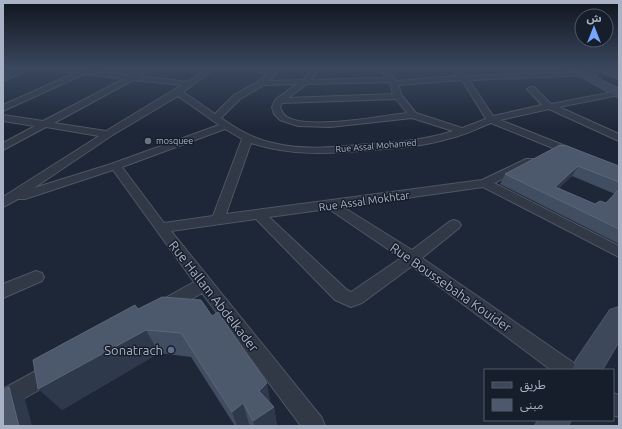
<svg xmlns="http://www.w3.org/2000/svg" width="622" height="429" font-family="Ubuntu,'Noto Sans Arabic',sans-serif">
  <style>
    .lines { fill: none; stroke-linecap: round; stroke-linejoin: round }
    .street-casing { stroke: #4e5666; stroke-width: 2 }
    .secondary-casing { stroke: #4e5666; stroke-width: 2 }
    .street { fill: #313947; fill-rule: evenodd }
    .secondary { fill: #3e485b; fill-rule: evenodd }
    .wall { fill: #414d60; fill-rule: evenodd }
    .shaded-wall { fill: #2e394b }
    .building { fill: #4c586b; stroke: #5b6679 }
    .worship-dot { fill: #6b7280; stroke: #161e2b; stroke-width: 1.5 }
    .service-dot { fill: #5c6f8a; stroke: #161e2b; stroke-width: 1.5 }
    .labels { text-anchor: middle; stroke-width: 3; stroke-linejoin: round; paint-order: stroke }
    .far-poi-label { font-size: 9px; fill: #aab3c5; stroke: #161e2b; text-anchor: start }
    .far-street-label { font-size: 9px; fill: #aab3c5; stroke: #161e2b }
    .street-label { font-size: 11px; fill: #aab3c5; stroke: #161e2b }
    .near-street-label { font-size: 13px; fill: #aab3c5; stroke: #161e2b }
    .near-poi-label { font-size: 13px; fill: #aab3c5; stroke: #161e2b; text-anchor: end }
  </style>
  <rect width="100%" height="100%" fill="#1d2737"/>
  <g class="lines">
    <g class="street-casing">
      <g id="street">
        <path d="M 23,69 L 31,69 L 3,81 L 3,76 Z"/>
        <path d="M 56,69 L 74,69 L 130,75 L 142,69 L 150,69 L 139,76 L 188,82 L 207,69 L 214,69 L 183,92 L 215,114 L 234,95 L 259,81 L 267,74 L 254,70 L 253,69 L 270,71 L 272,69 L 279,69 L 269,81 L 303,80 L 313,69 L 319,69 L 311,80 L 386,78 L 380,69 L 386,69 L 396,81 L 457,76 L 450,69 L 457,69 L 466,76 L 597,71 L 597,75 L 594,75 L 469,80 L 493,116 L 542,105 L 527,89 L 531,87 L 534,87 L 551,104 L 619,91 L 619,95 L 559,107 L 619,134 L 619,141 L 549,109 L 500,120 L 578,151 L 579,153 L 578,155 L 570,155 L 491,123 C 478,128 465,135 451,138 C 425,146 399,148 372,150 C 330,154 291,156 251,143 L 226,214 L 482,180 L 526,159 L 534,159 L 535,161 L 534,163 L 494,183 L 619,246 L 619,257 L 483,187 L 343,207 L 412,250 L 449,222 L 454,220 L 459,222 L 461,225 L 459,228 L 422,258 L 574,363 L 577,370 L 551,370 L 412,266 L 362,303 L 351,307 L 335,300 L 256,219 L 171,231 L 322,418 L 325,426 L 301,426 L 202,293 L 170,312 L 164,314 L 158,312 L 156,307 L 158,302 L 194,282 L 113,170 L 25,199 L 18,199 L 3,207 L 3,197 L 99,136 L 46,127 L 3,150 L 3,143 L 35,126 L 3,121 L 3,115 L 43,121 L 124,79 L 84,74 L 3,111 L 3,105 L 75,73 L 59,71 ZM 133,80 L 182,85 L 106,131 L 54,123 ZM 462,80 L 486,119 L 462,128 L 416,113 L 402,96 L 398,85 ZM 390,82 L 393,94 L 288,98 L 307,84 ZM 297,84 L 276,99 L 272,107 L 274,114 L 280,120 L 298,126 L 330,127 L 412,118 L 453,131 C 426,140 398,142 370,144 C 338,147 304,151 273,143 C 253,139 237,129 221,118 L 240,99 L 264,85 ZM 178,96 L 219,125 L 111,164 L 34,188 L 111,136 ZM 396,99 L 407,113 C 380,116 310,130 287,117 C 283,115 282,111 280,107 L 282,103 ZM 225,129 L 242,139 L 213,216 L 164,223 L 122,167 ZM 328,209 L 329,209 L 401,258 L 351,292 L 347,290 L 269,217 Z"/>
        <path d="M 36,271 L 42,273 L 44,277 L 42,281 L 3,298 L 3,284 Z"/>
        <path d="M 52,362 L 59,365 L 62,372 L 59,379 L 3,410 L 3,389 Z"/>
        <path d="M 613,393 L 619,395 L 619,417 L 613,415 Z"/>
      </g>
    </g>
    <g class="secondary-casing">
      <g id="secondary">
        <path d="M 567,69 L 579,69 L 619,89 L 619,98 Z"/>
        <path d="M 619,307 L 619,341 L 602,370 L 572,370 L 576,360 L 610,310 Z"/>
        <path d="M 538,420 L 571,420 L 568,426 L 535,426 Z"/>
      </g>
    </g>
    <use href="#street" class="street"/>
    <use href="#secondary" class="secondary"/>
  </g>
  <g class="wall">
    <path d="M 592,69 L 619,69 L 619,81 L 598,72 L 598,70 L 594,70 Z"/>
    <path d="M 560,145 L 619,166 L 619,244 L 500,184 L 505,174 ZM 572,176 L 615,194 L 606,203 L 595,204 L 559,188 Z"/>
    <path d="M 138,309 L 212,316 L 271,404 L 274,407 L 277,426 L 250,426 L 249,424 L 246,426 L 235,426 L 191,357 L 159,353 L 62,410 Z"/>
  </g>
  <g class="shaded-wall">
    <path d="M 578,166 L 572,176 L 550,197 L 555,187 Z"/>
    <path d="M 146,330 L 159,353 L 62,410 L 38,389 Z"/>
    <path d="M 267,383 L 271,405 L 259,391 Z"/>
    <path d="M 9,387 L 25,399 L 32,426 L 19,426 Z"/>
    <path d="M 243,403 L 249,424 L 246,426 L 237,426 L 232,412 Z"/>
    <path d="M 274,407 L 277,426 L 254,426 L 253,421 Z"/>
  </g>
  <g class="building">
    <path d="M 560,145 L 567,146 L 619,166 L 619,182 L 578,166 L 555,187 L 595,204 L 600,201 L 606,203 L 619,189 L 619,229 L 505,174 Z"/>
    <path d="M 162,297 L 201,300 L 212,316 L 218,312 L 267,383 L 259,391 L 274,407 L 253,421 L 243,403 L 232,412 L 181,333 L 146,330 L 38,389 L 33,360 L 135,305 L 138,309 Z"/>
    <path d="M 9,387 L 19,426 L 3,426 L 3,390 Z"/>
  </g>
  <linearGradient id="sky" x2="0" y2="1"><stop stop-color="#10151e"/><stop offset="0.53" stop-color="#3a475e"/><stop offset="1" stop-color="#3a475e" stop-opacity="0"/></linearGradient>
  <rect width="622" height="129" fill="url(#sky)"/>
  <circle class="worship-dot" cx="148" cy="141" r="4"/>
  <circle class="service-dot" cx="171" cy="350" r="4"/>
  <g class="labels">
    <g class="far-poi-label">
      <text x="156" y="144">mosquee</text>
    </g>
    <g class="far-street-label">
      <text transform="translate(376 146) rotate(-5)" y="3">Rue Assal Mohamed</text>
    </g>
    <g class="street-label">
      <text transform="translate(364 201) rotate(-8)" y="4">Rue Assal Mokhtar</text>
    </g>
    <g class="near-street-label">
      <text transform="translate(451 287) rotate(35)" y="5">Rue Boussebaha Kouider</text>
      <text transform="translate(214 296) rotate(52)" y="5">Rue Hallam Abdelkader</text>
    </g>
    <g class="near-poi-label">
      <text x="163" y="355">Sonatrach</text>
    </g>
  </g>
  <rect width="622" height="429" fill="none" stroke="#aab3c5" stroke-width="8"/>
  <rect x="484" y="369" width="130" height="52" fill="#161e2b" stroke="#515a69"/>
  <rect x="492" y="382" width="20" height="6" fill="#3e485b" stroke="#515a69"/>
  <text x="520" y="389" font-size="12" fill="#aab3c5">طريق</text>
  <rect x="492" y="399" width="20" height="12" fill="#4c586b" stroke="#515a69"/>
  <text x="520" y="409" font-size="12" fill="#aab3c5">مبنى</text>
  <g transform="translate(594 28)"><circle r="19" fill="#161e2b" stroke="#515a69"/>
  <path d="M0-3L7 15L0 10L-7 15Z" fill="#75a5ff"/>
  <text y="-6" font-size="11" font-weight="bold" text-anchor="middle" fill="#aab3c5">ش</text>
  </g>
</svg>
